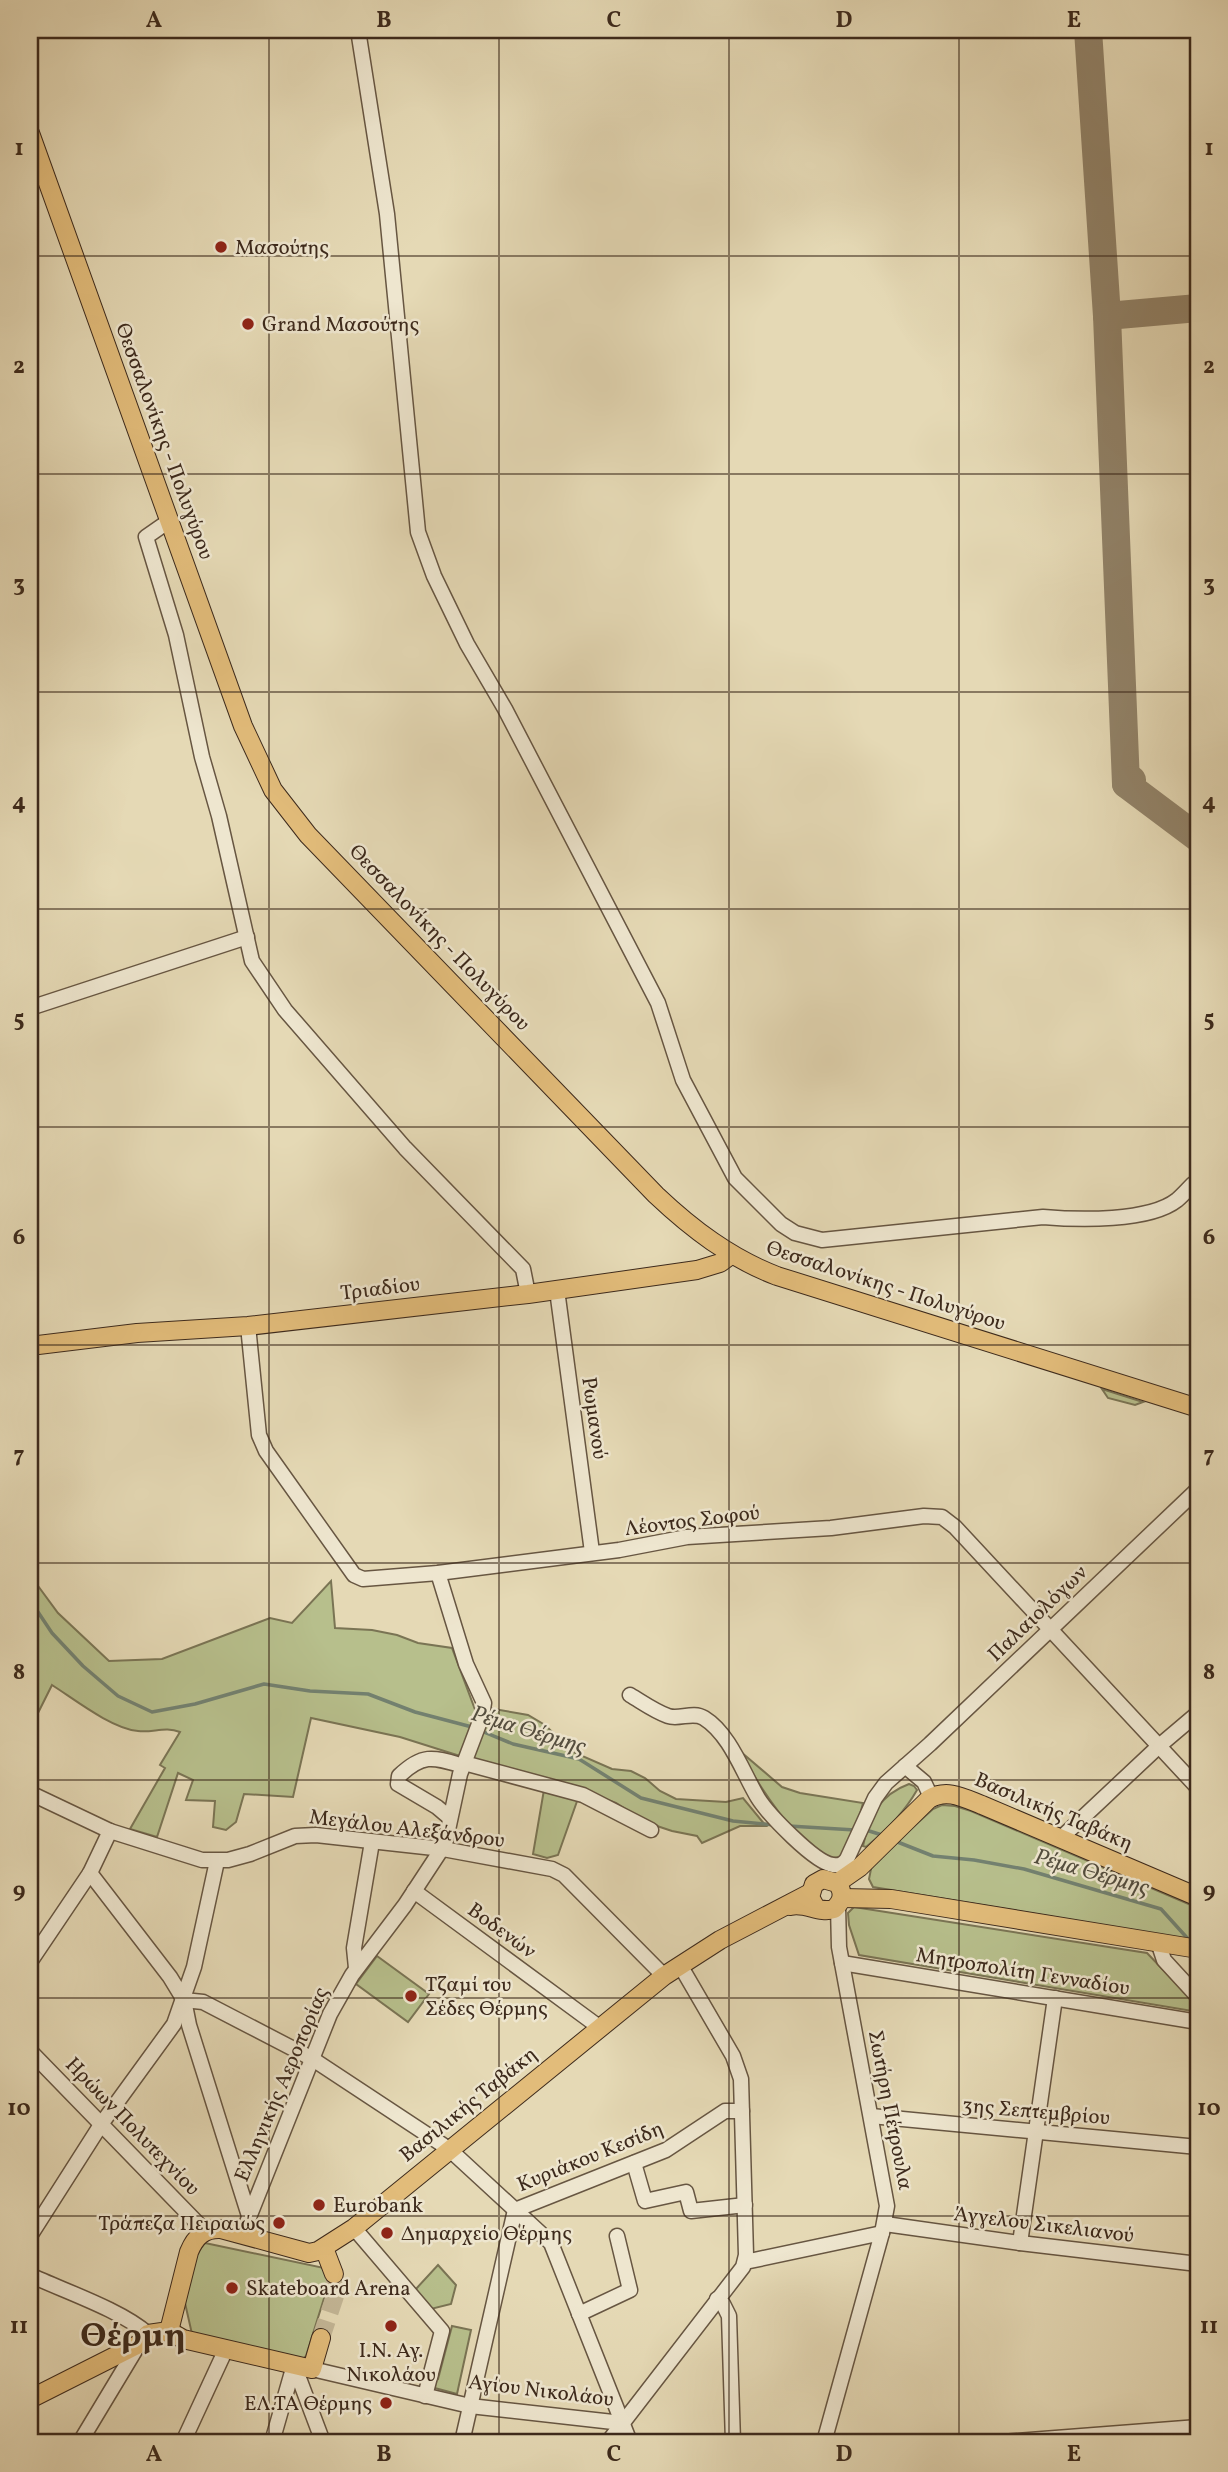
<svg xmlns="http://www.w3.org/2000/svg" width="1228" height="2472" font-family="Vollkorn,serif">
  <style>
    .green { fill: #b7bf8c; stroke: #7a7454; stroke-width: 2 }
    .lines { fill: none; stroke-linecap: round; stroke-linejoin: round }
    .stream { stroke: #738170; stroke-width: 3.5 }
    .taxiway { stroke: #918268; stroke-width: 28 }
    .major-tunnel { stroke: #c3b696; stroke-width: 18; stroke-dasharray: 18 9; stroke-linecap: butt }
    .minor-casing { stroke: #675642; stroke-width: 17 }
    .major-casing { stroke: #3d2a1c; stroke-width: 20 }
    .minor { stroke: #eee6cf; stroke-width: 14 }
    .major { stroke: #e2bc7a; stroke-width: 18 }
    .grid { fill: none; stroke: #3d2a1c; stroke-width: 2; stroke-opacity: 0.55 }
    .poi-dot { fill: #8f2418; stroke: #eee6cf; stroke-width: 2.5 }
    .labels { text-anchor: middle; stroke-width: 5; stroke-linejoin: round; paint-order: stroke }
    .poi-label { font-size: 21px; fill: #3d2a1c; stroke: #eee6cf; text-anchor: start }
    .street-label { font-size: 21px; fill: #3d2a1c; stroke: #eee6cf }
    .water-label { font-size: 23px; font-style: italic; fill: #544e3f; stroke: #eee6cf }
    .town-label { font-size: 35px; font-weight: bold; fill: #3d2a1c; stroke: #eee6cf }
    .neatline { fill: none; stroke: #3d2a1c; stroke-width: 2.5 }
    .grid-label { font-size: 23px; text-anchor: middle; font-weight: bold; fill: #3d2a1c }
  </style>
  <rect width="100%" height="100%" fill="#e5d9b5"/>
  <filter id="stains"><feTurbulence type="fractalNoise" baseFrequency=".00286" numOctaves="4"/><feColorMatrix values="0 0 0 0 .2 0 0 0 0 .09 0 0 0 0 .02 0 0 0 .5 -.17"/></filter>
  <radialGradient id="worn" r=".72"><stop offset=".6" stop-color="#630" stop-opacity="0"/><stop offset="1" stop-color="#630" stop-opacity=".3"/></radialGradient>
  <g class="green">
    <path d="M 1102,1389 L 1143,1402 L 1135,1405 L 1108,1398 Z"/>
    <path d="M 30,1575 L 58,1613 L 109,1661 L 162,1659 L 270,1618 L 292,1623 L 331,1581 L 335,1628 L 372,1630 L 397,1635 L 418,1643 L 452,1648 L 477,1715 L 460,1756 L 400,1737 L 311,1718 L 293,1797 L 244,1794 L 236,1822 L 226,1830 L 213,1827 L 215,1801 L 186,1800 L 193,1780 L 178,1773 L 157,1837 L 130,1829 L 165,1768 L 160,1765 L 180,1732 C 165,1726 153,1733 138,1731 C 112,1729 74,1699 52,1685 L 38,1713 L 30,1708 Z"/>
    <path d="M 488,1708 L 528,1715 L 545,1725 L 573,1752 L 612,1769 L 631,1771 L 645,1778 L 660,1791 L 676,1799 L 726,1802 L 743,1798 L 766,1826 L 740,1826 L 702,1843 L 697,1836 L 672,1831 L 645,1822 L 616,1803 L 581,1790 L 558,1855 L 547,1858 L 533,1854 L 546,1778 L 470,1759 Z"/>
    <path d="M 741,1752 L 782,1787 L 800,1793 L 863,1803 L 856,1830 L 841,1857 C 839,1857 832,1858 830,1858 C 799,1850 755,1780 741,1752 Z"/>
    <path d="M 909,1784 L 914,1786 L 917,1790 C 904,1813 886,1831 866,1847 L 863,1846 C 869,1817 879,1795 909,1784 Z"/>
    <path d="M 942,1805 L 955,1806 L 971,1811 L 1198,1908 L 1198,1941 L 873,1887 L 869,1879 L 872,1864 L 933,1809 Z"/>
    <path d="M 854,1907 L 1147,1953 L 1194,2002 L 1198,2012 L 859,1955 L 849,1925 L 848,1913 Z"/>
    <path d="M 377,1956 L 429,1994 L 408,2022 L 356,1984 Z"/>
    <path d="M 205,2243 L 329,2269 L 331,2276 L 306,2356 L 301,2361 L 192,2334 L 185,2303 L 196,2255 Z"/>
    <path d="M 438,2265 L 456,2285 L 451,2304 L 431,2309 L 415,2290 Z"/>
    <path d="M 452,2326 L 471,2330 L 457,2394 L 431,2387 L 433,2378 L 438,2379 Z"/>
  </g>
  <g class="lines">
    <g class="stream">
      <path d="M 30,1600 L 52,1633 L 83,1666 L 118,1696 L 152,1712 L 195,1704 L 264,1684 L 310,1691 L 368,1694 L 415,1712 L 472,1727"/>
      <path d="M 479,1730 L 513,1744 L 579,1759 L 641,1798 L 733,1821 L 774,1825"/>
      <path d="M 789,1826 L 855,1830"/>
      <path d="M 866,1830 L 882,1835"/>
      <path d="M 895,1841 L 933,1856 L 974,1860 L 1024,1869 L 1161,1909 L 1189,1940"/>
    </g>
    <g class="taxiway">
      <path d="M 1088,30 L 1107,316 L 1126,784"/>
      <path d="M 1111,317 L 1107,316 L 1198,308"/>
      <path d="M 1132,780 L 1126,784 L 1198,838"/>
    </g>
    <path class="major-tunnel" d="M 321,2338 L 336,2293 L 334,2274"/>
    <g class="minor-casing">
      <g id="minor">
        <path d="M 358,30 L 387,214 L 418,532 L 434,576 L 467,644 L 505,709 L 658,1003 L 683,1080 L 735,1178 L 781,1224 L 795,1233 L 822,1240 L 1043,1217 C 1078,1220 1149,1222 1177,1200 C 1183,1195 1188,1189 1193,1184"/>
        <path d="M 169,521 L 146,537 L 176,635 L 202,757 L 219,816 L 252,961 L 285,1010 L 405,1148 L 523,1269 L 528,1294"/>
        <path d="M 30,1008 L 247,937"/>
        <path d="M 557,1290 L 592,1552"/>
        <path d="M 248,1326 L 259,1435 L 266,1451 L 354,1575 L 363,1579 L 438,1573 L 619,1550 L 687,1537 L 831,1528 L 924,1516 L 942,1517 L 955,1527 L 1198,1788"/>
        <path d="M 630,1695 C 642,1702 654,1711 668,1716 C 679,1720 693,1711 704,1718 C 730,1734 743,1773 758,1798 C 768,1814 815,1863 833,1865 C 840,1866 843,1864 847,1859 L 875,1798 L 886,1783 L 930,1744 L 1198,1489"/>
        <path d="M 464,1763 L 583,1795 L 651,1830"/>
        <path d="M 905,1766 L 924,1782 L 931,1797"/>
        <path d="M 30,1793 L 110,1831 L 202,1860 L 228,1860 L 250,1854 L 295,1836 L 316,1835 L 443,1849 L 552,1869 L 564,1875 L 664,1976"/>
        <path d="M 450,1818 L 437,1807 L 398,1784 L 399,1776 C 423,1753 433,1757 463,1766"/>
        <path d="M 1061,1838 L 1159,1746 L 1198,1713"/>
        <path d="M 90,1873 L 170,1977 L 184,2000 L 189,2025 L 249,2216"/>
        <path d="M 414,1891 L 599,2027"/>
        <path d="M 1158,1942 L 1164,1960 L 1198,1997"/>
        <path d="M 30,1962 L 90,1873 L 110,1831"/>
        <path d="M 842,1963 L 1198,2022"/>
        <path d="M 356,1968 L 354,1948 L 372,1842"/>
        <path d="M 184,2000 L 203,2002 L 311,2058 L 449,2149 L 551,2243 L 630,2442"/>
        <path d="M 30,2051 L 205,2231"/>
        <path d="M 871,2116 L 1198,2147"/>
        <path d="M 634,2163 L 645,2201 L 686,2192 L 691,2211 L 745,2205"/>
        <path d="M 515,2210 L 666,2150 L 725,2111 L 742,2111"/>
        <path d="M 885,2224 L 1020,2243 L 1198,2264"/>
        <path d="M 354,2228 L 442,2331 L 425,2396"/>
        <path d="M 242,2235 L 330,2014 L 352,1975 L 405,1905 L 445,1844 L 460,1774 L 482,1716 L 484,1703 L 466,1664 L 438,1573"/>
        <path d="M 30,2236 L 102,2123 L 174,2024 L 194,1967 L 217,1861"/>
        <path d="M 1020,2243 L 1055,1998"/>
        <path d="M 745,2262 L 882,2233"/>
        <path d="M 30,2275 C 64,2291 121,2310 148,2334"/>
        <path d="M 717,2299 L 723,2304 L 729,2316 L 733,2442"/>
        <path d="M 579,2314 L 630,2290 L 617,2236"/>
        <path d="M 294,2365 L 323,2442"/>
        <path d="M 312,2369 L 470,2406 L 622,2423"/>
        <path d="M 80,2442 L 139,2344"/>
        <path d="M 183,2442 L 226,2349"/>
        <path d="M 272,2442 L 294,2365"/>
        <path d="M 462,2442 L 515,2210"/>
        <path d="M 608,2442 L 743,2267 L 746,2255 L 741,2079 L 733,2056 L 680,1965"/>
        <path d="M 824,2442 L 882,2233 L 887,2206 L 839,1947 L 838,1906"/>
        <path d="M 1002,2442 L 1198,2427"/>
      </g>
    </g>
    <g class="major-casing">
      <g id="major">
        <path d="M 30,133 L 243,726 L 273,790 L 308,835 L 656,1195 C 692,1229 730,1258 777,1276 L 1198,1408"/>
        <path d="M 30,1346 L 137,1333 L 248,1326 L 528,1294 L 697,1270 L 720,1263 L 731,1255"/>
        <path d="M 837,1883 L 860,1867 L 929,1799 C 947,1788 964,1798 982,1805 L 1198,1897"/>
        <path d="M 842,1898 L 891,1899 L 1198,1949"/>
        <path d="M 790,1906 C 806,1902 819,1914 834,1909 C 843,1901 844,1892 837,1883 L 823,1879 L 814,1884 L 810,1897 L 816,1908"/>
        <path d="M 324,2248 L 334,2274"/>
        <path d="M 169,2331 L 189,2252 C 195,2237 204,2228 221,2229 L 309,2253 L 318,2251 L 354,2228 L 664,1976 L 720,1940 L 810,1893"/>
        <path d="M 169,2331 L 183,2339 L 312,2369 L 321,2338"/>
        <path d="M 30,2399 L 139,2344 L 148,2334 L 169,2331"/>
      </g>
    </g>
    <use href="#minor" class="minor"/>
    <use href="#major" class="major"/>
  </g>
  <path class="grid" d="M 269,30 L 269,2442M 499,30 L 499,2442M 729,30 L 729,2442M 959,30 L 959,2442M 30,256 L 1198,256M 30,474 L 1198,474M 30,692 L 1198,692M 30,909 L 1198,909M 30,1127 L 1198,1127M 30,1345 L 1198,1345M 30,1563 L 1198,1563M 30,1780 L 1198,1780M 30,1998 L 1198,1998M 30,2216 L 1198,2216"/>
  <g class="poi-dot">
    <circle cx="221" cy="247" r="7"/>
    <circle cx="248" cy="324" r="7"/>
    <circle cx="411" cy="1996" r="7"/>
    <circle cx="319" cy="2205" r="7"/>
    <circle cx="279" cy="2223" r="7"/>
    <circle cx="387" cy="2233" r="7"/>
    <circle cx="232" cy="2288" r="7"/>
    <circle cx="391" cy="2326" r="7"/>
    <circle cx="386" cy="2403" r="7"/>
  </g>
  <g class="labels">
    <g class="poi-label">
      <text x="235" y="254">Μασούτης</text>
      <text x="262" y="331">Grand Μασούτης</text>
      <text x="425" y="1991">Τζαμί του<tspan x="425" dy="24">Σέδες Θέρμης</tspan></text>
      <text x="333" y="2212">Eurobank</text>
      <text x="265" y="2230" text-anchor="end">Τράπεζα Πειραιώς</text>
      <text x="401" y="2240">Δημαρχείο Θέρμης</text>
      <text x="246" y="2295">Skateboard Arena</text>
      <text x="391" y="2357" text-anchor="middle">Ι.Ν. Αγ.<tspan x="391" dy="24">Νικολάου</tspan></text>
      <text x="372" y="2410" text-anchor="end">ΕΛ.ΤΑ Θέρμης</text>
    </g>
    <g class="street-label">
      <text transform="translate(165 441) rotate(70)" y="7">Θεσσαλονίκης - Πολυγύρου</text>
      <text transform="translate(440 937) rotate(46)" y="7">Θεσσαλονίκης - Πολυγύρου</text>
      <text transform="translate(886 1285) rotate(18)" y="7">Θεσσαλονίκης - Πολυγύρου</text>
      <text transform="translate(380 1288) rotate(-7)" y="7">Τριαδίου</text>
      <text transform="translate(595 1418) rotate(82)" y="7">Ρωμανού</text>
      <text transform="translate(692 1520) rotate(-7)" y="7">Λέοντος Σοφού</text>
      <text transform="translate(1037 1613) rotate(-44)" y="7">Παλαιολόγων</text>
      <text transform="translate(1054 1811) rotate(23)" y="7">Βασιλικής Ταβάκη</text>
      <text transform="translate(407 1828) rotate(7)" y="7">Μεγάλου Αλεξάνδρου</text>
      <text transform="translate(502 1930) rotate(36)" y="7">Βοδενών</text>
      <text transform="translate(1023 1971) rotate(9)" y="7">Μητροπολίτη Γενναδίου</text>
      <text transform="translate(281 2084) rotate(-67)" y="7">Ελληνικής Αεροπορίας</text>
      <text transform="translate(468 2104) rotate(-39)" y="7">Βασιλικής Ταβάκη</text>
      <text transform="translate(891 2110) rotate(79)" y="7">Σωτήρη Πέτρουλα</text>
      <text transform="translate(1036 2111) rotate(5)" y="7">3ης Σεπτεμβρίου</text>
      <text transform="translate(133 2126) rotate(46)" y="7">Ηρώων Πολυτεχνίου</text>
      <text transform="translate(590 2156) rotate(-22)" y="7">Κυριάκου Κεσίδη</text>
      <text transform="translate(1044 2224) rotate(7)" y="7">Άγγελου Σικελιανού</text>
      <text transform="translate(541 2390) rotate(7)" y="7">Αγίου Νικολάου</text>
    </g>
    <g class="water-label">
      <text transform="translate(529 1729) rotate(17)" y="8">Ρέμα Θέρμης</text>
      <text transform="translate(1092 1871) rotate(16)" y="8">Ρέμα Θέρμης</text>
    </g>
    <g class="town-label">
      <text x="133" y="2346">Θέρμη</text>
    </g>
  </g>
  <rect width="1228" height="2472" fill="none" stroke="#e5d9b5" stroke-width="77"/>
  <rect x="38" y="38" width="1152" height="2396" class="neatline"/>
  <g class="grid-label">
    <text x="154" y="27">A</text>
    <text x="384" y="27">B</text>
    <text x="614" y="27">C</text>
    <text x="844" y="27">D</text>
    <text x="1074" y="27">E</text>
    <text x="19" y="155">1</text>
    <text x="1209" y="155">1</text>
    <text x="19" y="373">2</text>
    <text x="1209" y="373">2</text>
    <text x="19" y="591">3</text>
    <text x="1209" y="591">3</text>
    <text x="19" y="809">4</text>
    <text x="1209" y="809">4</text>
    <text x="19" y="1026">5</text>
    <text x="1209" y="1026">5</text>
    <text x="19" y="1244">6</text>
    <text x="1209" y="1244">6</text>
    <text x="19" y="1462">7</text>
    <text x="1209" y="1462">7</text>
    <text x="19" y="1679">8</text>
    <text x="1209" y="1679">8</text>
    <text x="19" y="1897">9</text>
    <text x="1209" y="1897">9</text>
    <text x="19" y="2115">10</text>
    <text x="1209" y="2115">10</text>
    <text x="19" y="2333">11</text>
    <text x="1209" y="2333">11</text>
    <text x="154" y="2461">A</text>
    <text x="384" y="2461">B</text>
    <text x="614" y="2461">C</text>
    <text x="844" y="2461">D</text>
    <text x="1074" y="2461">E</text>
  </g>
  <rect width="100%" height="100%" filter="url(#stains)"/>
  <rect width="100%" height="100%" fill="url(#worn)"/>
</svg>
